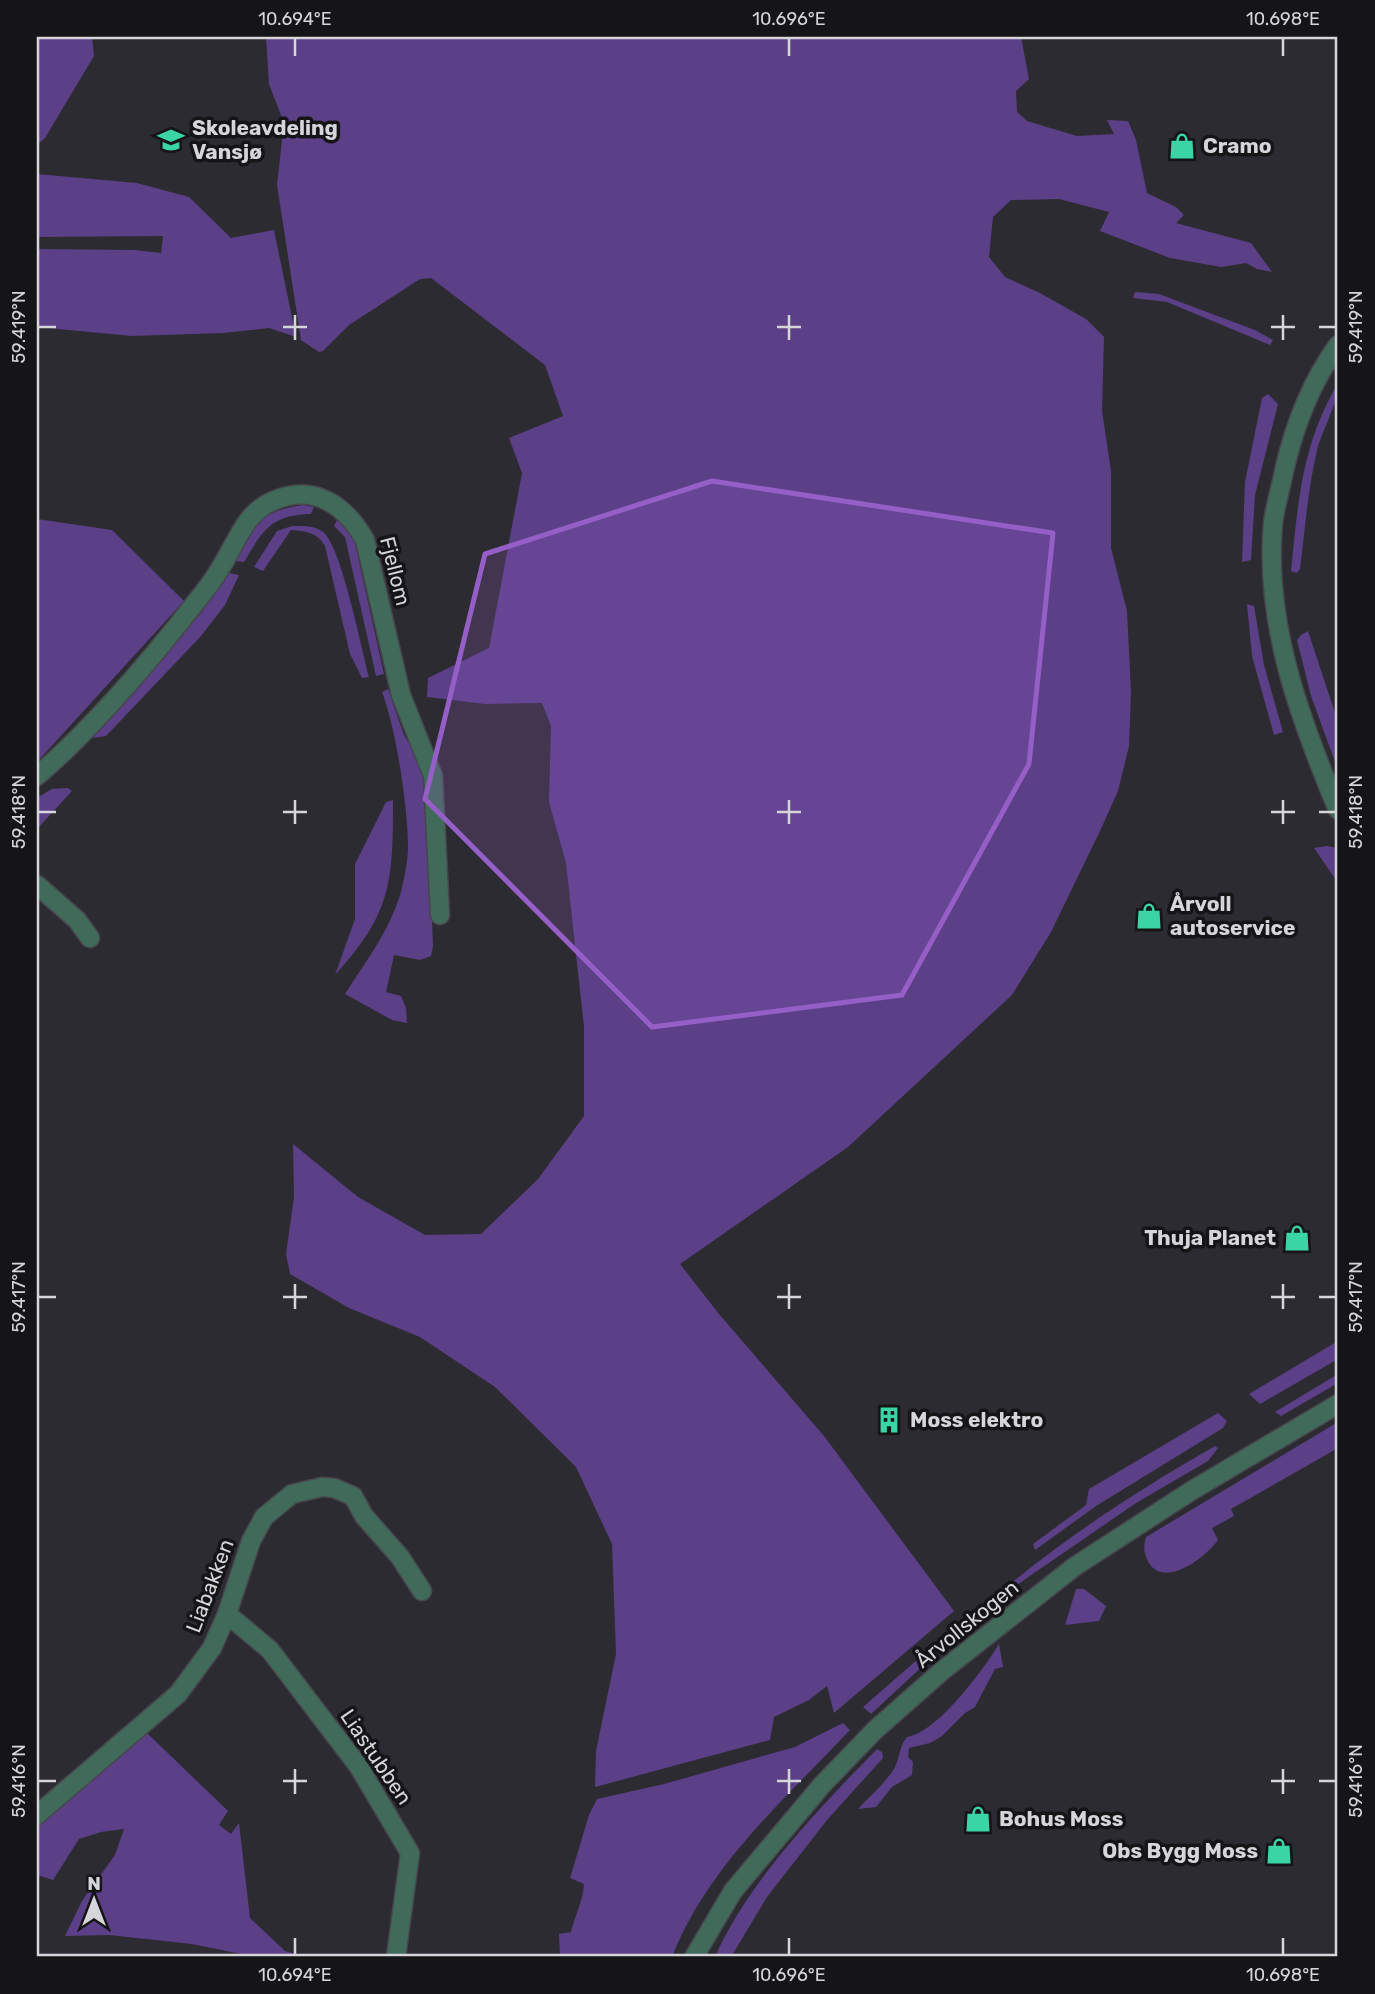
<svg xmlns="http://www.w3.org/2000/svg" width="1375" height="1994" font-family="Rubik,sans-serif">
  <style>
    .green { fill: #5b3f87 }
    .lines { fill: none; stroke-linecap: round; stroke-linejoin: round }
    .street-casing { stroke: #48464d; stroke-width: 21 }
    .street { stroke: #406b5a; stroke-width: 18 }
    .marked { fill: #965fc7; fill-opacity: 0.2; stroke: #965fc7; stroke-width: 5; stroke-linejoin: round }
    .ticks { fill: none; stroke: #d6d5da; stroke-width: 2.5 }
    .labels { text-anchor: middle; stroke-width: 7; stroke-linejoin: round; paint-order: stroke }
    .poi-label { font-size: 21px; font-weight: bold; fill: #d6d5da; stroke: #151417; text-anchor: start }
    .street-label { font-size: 21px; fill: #d6d5da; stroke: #151417 }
    .neatline { fill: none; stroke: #d6d5da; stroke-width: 2.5 }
    .ticks-label { font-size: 18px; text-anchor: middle; fill: #d6d5da }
  </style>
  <rect width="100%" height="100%" fill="#2d2b32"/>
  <g class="green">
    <path d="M 37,37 L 92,37 L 94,56 L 45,138 L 37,145 Z"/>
    <path d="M 266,37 L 1021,37 L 1029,79 L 1016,91 L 1017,112 L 1027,121 L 1077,136 L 1114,134 L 1107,120 L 1128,121 L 1136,140 L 1147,193 L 1176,207 L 1184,215 L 1176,223 L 1251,243 L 1272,272 L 1257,269 L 1246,263 L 1221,267 L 1170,258 L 1100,231 L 1109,212 L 1059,199 L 1011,200 L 993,217 L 989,257 L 1005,277 L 1040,293 L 1086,319 L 1104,337 L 1102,411 L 1111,471 L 1111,548 L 1127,611 L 1131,692 L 1129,746 L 1118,791 L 1100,831 L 1051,932 L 1012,995 L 848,1147 L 680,1264 L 719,1314 L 824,1436 L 954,1611 L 834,1713 L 827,1686 L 809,1700 L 774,1717 L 770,1740 L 595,1787 L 596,1751 L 616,1654 L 612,1544 L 576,1467 L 495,1387 L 420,1337 L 349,1308 L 290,1274 L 286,1254 L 294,1197 L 293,1144 L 358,1197 L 425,1235 L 481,1234 L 538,1179 L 584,1116 L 584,1027 L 566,863 L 549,802 L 551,726 L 542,703 L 485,704 L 427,697 L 428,678 L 489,648 L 522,473 L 509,438 L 563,416 L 545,365 L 431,278 L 420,279 L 349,325 L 323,351 L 319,352 L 301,340 L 277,185 L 284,123 L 269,84 Z"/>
    <path d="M 37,174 L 137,183 L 189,197 L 231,238 L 274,230 L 296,337 L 269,328 L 223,333 L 132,336 L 37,327 L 37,249 L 135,250 L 161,253 L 163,236 L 37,237 Z"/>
    <path d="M 1135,292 L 1159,294 L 1255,330 L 1273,340 L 1270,345 L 1167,302 L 1133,298 Z"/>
    <path d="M 1338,383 C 1338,404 1323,428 1317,450 C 1308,489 1305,529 1300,569 L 1297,573 L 1291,571 C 1298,502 1302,444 1338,383 Z"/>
    <path d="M 1268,394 L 1278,404 L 1255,495 L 1251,560 L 1242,562 L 1245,482 L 1262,398 Z"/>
    <path d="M 303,505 L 314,507 L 311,514 C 271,515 263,530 244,562 L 235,561 C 249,523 263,511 303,505 Z"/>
    <path d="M 338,518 L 344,523 L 354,539 L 384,674 L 376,676 L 345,537 L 334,526 Z"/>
    <path d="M 37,519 L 112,530 L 184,601 L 37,762 Z"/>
    <path d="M 292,526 C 303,526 314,525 323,532 C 341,545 362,651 369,677 L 362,678 L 350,654 L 325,546 C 317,532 305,531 291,530 L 263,571 L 254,567 L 277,531 Z"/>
    <path d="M 229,573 L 239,575 L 225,605 L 201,636 L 106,736 L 91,738 L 203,610 Z"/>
    <path d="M 1247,604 L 1254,606 L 1264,665 L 1283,732 L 1274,735 L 1252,656 Z"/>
    <path d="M 1308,631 L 1338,722 L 1338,770 L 1311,696 L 1297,640 L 1301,635 Z"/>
    <path d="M 388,689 L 404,735 L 422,764 L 427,785 L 433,946 L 431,956 L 420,960 L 394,955 L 386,992 L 401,996 L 406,1008 L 407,1023 L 392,1020 L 345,994 C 365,963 389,931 400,895 C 404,881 408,861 408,847 C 408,807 396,729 382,692 Z"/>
    <path d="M 68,788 L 72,791 L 37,829 L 37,798 L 52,789 Z"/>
    <path d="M 393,800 C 393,881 392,913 335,975 L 355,919 L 355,864 L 386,802 Z"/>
    <path d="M 1327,846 L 1338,848 L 1338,883 L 1314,848 Z"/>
    <path d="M 1338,1341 L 1338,1359 L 1260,1404 L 1249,1394 Z"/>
    <path d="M 1338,1374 L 1338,1383 L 1281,1416 L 1275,1412 Z"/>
    <path d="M 1218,1413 L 1227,1421 L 1223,1428 L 1096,1506 L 1035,1550 L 1033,1544 L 1086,1505 L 1089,1489 Z"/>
    <path d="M 1338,1422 L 1338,1448 L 1231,1509 L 1234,1516 L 1212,1528 L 1218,1540 C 1207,1556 1165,1589 1149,1563 C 1144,1555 1143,1547 1146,1537 Z"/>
    <path d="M 1215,1446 L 1218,1448 L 1208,1461 L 1136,1503 L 1014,1587 L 1010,1584 C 1074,1532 1143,1487 1215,1446 Z"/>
    <path d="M 1076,1589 L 1084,1589 L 1106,1606 L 1099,1621 L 1065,1625 Z"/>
    <path d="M 948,1633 L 947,1641 L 940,1650 L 871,1714 L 863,1707 Z"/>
    <path d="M 999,1644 L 1003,1667 L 995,1669 L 975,1707 L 965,1713 L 942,1736 L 930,1743 L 909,1748 L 908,1757 L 913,1762 L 912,1775 L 892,1787 L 876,1807 L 858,1809 C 870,1796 885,1783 894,1769 C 900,1758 899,1746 907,1737 C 937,1733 984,1669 999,1644 Z"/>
    <path d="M 843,1723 L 850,1730 C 784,1800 708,1866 672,1957 L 560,1957 L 559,1934 L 571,1932 C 575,1915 583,1901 584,1884 L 570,1878 L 589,1815 L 597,1799 L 664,1784 L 795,1747 Z"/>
    <path d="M 147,1733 L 228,1811 L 219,1825 L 231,1834 L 239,1823 L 250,1918 L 285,1951 L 308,1957 L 256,1957 L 192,1944 L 109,1935 L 65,1936 L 82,1901 L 115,1855 L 124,1829 L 101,1832 L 79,1839 L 53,1880 L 37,1875 L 37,1826 Z"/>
    <path d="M 877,1749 L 882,1752 L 883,1758 L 827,1820 L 767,1897 L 731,1957 L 715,1957 C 747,1883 820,1807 877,1749 Z"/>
  </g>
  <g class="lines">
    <g class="street-casing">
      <g id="street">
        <path d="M 1338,345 C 1312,381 1294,427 1284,471 C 1281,488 1275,506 1273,523 C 1264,623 1300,719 1338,810"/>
        <path d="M 37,776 C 93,728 150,661 196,602 C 205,591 214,579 221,567 C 236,544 245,512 273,501 C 314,483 345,505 365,540 L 401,695 L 433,776 L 440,915"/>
        <path d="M 37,885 L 77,920 L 90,938"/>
        <path d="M 227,1614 L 270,1650 L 359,1767 L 410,1853 L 396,1957"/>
        <path d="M 37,1815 L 178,1694 L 212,1648 L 227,1614 L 251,1541 L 264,1517 L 292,1494 L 322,1487 L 334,1488 L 353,1496 L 364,1516 L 400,1557 L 422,1591"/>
        <path d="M 694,1957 L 733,1891 L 822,1785 L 875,1730 L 942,1671 L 1074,1567 L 1191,1491 L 1338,1404"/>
      </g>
    </g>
    <use href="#street" class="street"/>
  </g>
  <path class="marked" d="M 712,481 L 1053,533 L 1029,764 L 902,995 L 652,1027 L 425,799 L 485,554 Z"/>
  <path class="ticks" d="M 295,38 L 295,56M 789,38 L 789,56M 1283,38 L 1283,56M 295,315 L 295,340M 789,315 L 789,340M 1283,315 L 1283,340M 38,327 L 56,327M 283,327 L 307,327M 777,327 L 801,327M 1271,327 L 1295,327M 1319,327 L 1336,327M 295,800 L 295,824M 789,800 L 789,824M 1283,800 L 1283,824M 38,812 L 56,812M 283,812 L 307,812M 777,812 L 801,812M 1271,812 L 1295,812M 1319,812 L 1336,812M 295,1284 L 295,1309M 789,1284 L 789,1309M 1283,1284 L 1283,1309M 38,1297 L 56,1297M 283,1297 L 307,1297M 777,1297 L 801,1297M 1271,1297 L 1295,1297M 1319,1297 L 1336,1297M 295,1769 L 295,1794M 789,1769 L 789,1794M 1283,1769 L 1283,1794M 38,1781 L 56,1781M 283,1781 L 307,1781M 777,1781 L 801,1781M 1271,1781 L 1295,1781M 1319,1781 L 1336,1781M 295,1938 L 295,1955M 789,1938 L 789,1955M 1283,1938 L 1283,1955"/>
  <defs>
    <g id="school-bare" transform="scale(2.1)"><path d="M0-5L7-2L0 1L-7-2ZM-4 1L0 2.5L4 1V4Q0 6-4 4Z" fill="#3bd4a4" stroke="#151417" stroke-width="2.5" paint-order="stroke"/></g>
    <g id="shop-bare" transform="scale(2.1)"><path d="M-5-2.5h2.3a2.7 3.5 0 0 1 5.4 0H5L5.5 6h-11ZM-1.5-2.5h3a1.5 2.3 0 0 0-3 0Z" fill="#3bd4a4" stroke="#151417" stroke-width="2.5" paint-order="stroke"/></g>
    <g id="building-bare" transform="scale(2.1)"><path d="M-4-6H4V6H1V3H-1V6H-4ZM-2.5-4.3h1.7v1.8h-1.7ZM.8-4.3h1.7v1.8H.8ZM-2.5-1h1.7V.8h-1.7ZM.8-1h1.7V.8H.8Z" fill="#3bd4a4" stroke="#151417" stroke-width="2.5" paint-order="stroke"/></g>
  </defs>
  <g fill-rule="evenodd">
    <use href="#school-bare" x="171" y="140"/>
    <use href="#shop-bare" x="1182" y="146"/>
    <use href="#shop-bare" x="1149" y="916"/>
    <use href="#shop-bare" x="1297" y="1238"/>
    <use href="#building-bare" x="889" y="1420"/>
    <use href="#shop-bare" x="978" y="1819"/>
    <use href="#shop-bare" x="1279" y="1851"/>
  </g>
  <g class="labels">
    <g class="poi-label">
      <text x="192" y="135">Skoleavdeling<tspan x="192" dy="24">Vansjø</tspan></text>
      <text x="1203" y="153">Cramo</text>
      <text x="1170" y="911">Årvoll<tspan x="1170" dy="24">autoservice</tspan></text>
      <text x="1276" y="1245" text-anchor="end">Thuja Planet</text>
      <text x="910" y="1427">Moss elektro</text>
      <text x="999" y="1826">Bohus Moss</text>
      <text x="1258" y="1858" text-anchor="end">Obs Bygg Moss</text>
    </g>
    <g class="street-label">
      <text transform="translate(395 571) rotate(76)" y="7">Fjellom</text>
      <text transform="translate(210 1586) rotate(-69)" y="7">Liabakken</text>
      <text transform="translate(967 1624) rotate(-39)" y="7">Årvollskogen</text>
      <text transform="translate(376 1757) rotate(56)" y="7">Liastubben</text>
    </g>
  </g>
  <rect width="1375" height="1994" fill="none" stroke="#151417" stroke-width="77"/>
  <g transform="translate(94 1900)" stroke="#151417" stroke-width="5" paint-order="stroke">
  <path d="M0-5L12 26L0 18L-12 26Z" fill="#d6d5da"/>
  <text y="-10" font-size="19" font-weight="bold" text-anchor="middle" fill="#d6d5da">N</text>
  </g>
  <rect x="38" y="38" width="1298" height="1917" class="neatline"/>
  <g class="ticks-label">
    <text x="295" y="25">10.694°E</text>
    <text x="789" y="25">10.696°E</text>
    <text x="1283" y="25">10.698°E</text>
    <text transform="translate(19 327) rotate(-90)" y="6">59.419°N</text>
    <text transform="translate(1356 327) rotate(-90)" y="6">59.419°N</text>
    <text transform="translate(19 812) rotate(-90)" y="6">59.418°N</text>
    <text transform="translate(1356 812) rotate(-90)" y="6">59.418°N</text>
    <text transform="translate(19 1297) rotate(-90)" y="6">59.417°N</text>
    <text transform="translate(1356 1297) rotate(-90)" y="6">59.417°N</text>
    <text transform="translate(19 1781) rotate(-90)" y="6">59.416°N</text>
    <text transform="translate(1356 1781) rotate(-90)" y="6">59.416°N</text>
    <text x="295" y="1981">10.694°E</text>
    <text x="789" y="1981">10.696°E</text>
    <text x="1283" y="1981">10.698°E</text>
  </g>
</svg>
